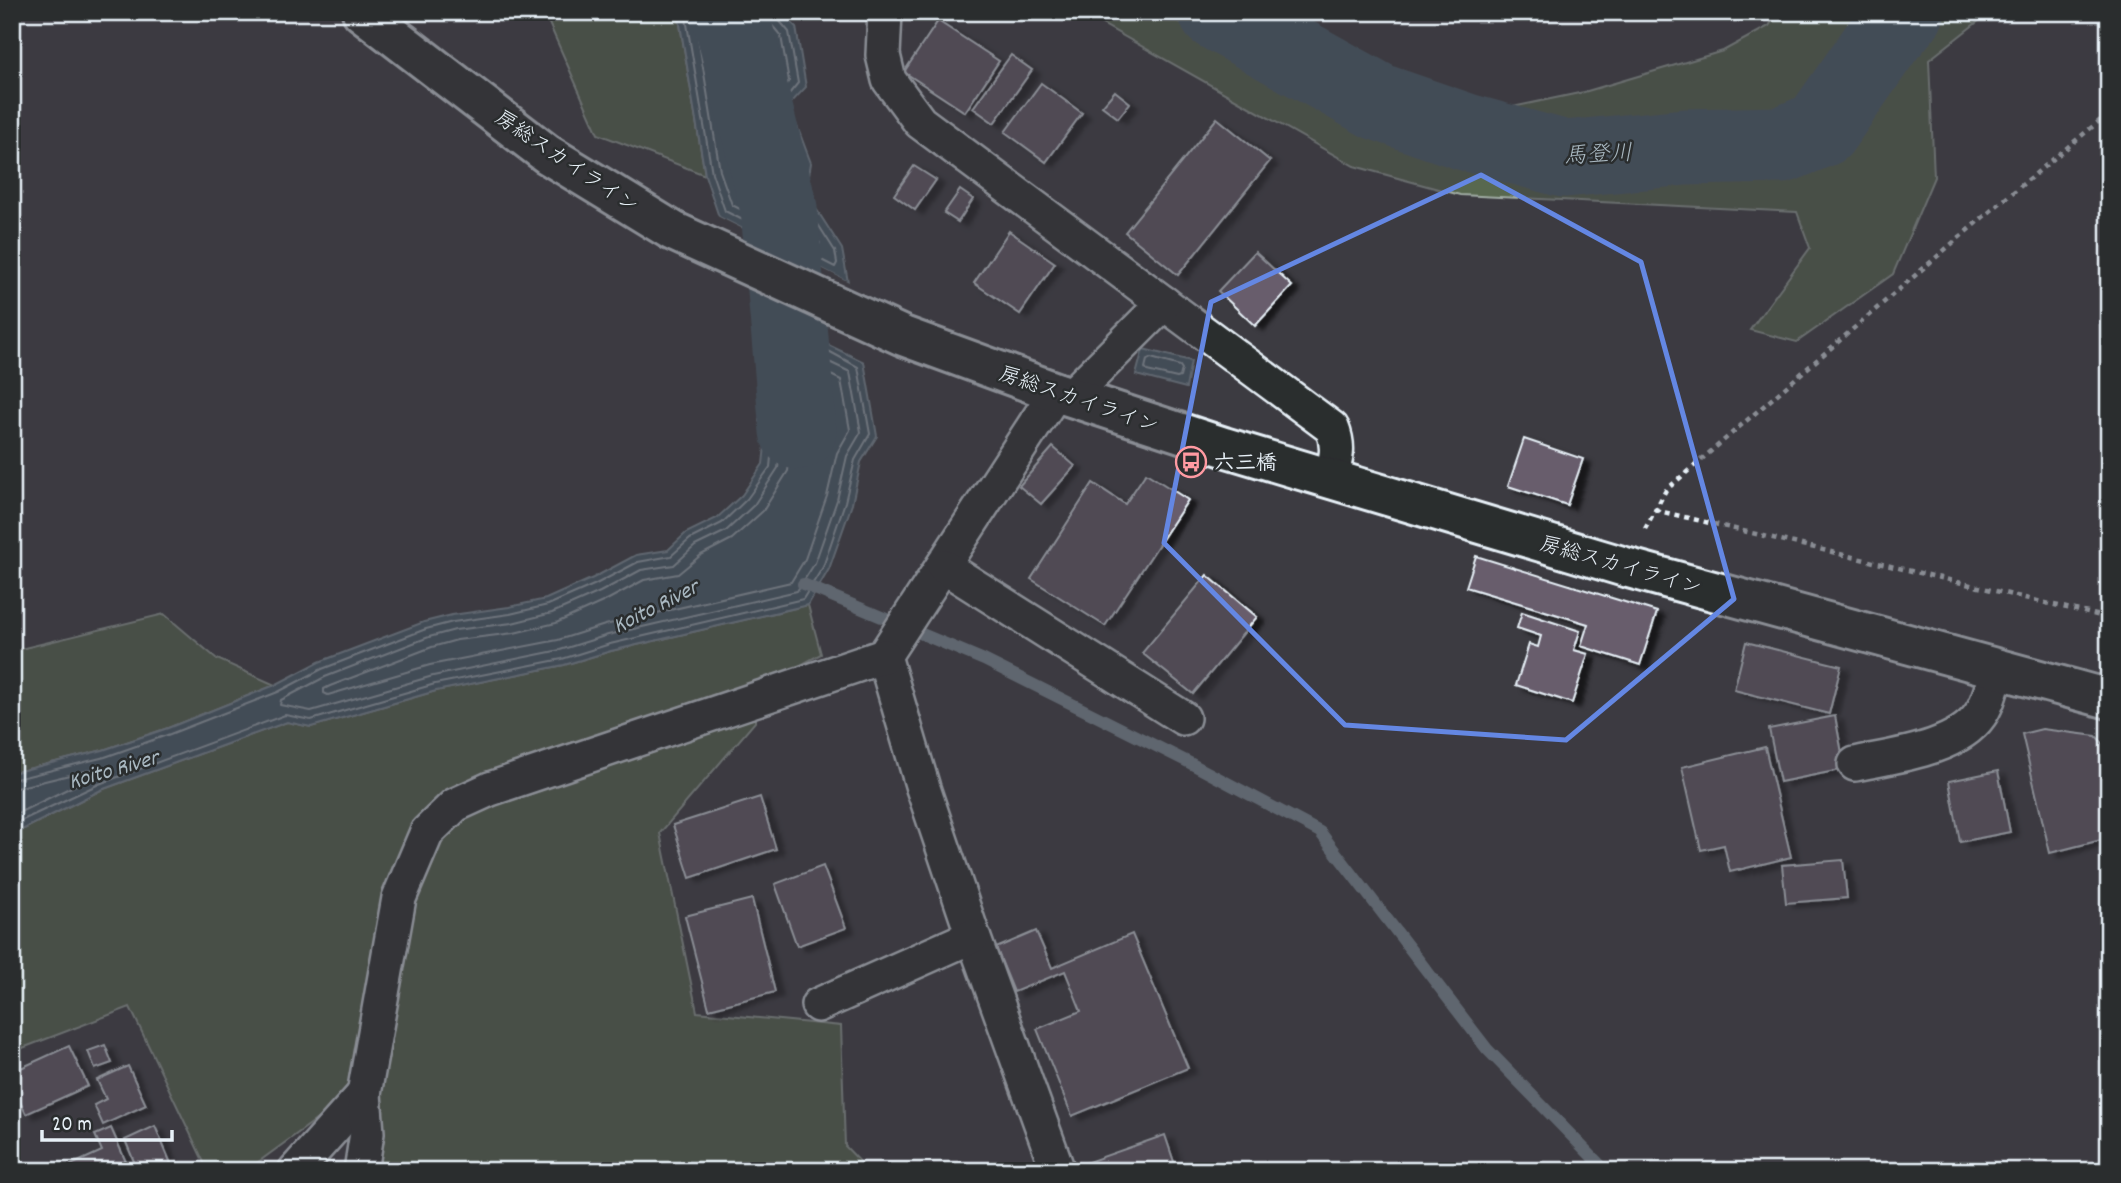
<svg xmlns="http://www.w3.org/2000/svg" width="2121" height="1183" font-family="Dekko,'Klee One',sans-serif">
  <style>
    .green { fill: #596850; stroke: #a0aca4; stroke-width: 2 }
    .water { fill: #4b626f; stroke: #8a9ba6; stroke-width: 2 }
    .pier { fill: #3c3b41 }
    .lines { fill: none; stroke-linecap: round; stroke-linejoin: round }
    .shore { stroke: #a9b8c1; stroke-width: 2 }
    .stream { stroke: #8a9ba6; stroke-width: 12 }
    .river { stroke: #4b626f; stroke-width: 77 }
    .building { fill: #675d6c; stroke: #e8f1f8; stroke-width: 2; filter: url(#shadow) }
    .street-casing { stroke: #e8f1f8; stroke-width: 38 }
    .secondary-casing { stroke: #e8f1f8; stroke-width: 44 }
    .path { stroke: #e8f1f8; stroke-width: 4.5; stroke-dasharray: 5 5; stroke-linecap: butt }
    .street { stroke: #2a2d2e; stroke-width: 33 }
    .secondary { stroke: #2a2d2e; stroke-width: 38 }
    .marked { fill: none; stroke: #6487e3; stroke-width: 5; stroke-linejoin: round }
    .labels { text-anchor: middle; stroke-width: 5; stroke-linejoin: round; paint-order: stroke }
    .street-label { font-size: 21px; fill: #e8f1f8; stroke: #2a2d2e }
    .poi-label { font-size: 21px; font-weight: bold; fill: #e8f1f8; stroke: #2a2d2e; text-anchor: start }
    .water-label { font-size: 23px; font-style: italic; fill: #a9b8c1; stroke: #2a2d2e }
  </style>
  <defs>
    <filter id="shadow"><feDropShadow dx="8" dy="4.5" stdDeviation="2" flood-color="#0009"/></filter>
  </defs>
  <rect width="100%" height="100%" fill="#3c3b41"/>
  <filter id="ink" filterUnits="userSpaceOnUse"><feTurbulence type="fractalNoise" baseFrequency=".0143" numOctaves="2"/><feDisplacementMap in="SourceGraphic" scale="14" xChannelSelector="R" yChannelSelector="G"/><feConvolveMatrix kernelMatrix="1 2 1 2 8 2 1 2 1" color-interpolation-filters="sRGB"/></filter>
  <g filter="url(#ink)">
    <g class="green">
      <path d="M 544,12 L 678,12 L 705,175 L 598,134 Z"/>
      <path d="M 1081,12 L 1164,12 L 1231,54 L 1421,126 L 1584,92 L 1723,51 L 1769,26 L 1778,12 L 1990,12 L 1929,60 L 1934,177 L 1893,274 L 1797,342 L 1750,330 L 1810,248 L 1797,212 L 1460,195 L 1354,166 Z"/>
      <path d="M 808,605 L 821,654 L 755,690 L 755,722 L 660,833 L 697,1012 L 841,1026 L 845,1146 L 869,1171 L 369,1171 L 372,1079 L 246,1171 L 208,1171 L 130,1007 L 12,1052 L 12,833 L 20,831 L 101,790 L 287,722 L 311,727 L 436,691 L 564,665 L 611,651 Z"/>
      <path d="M 164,614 L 217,659 L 275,685 L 168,728 L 103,750 L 12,773 L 12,651 Z"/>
    </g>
    <g class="water">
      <path d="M 678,12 L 780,12 L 796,27 L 806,87 L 789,105 L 811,163 L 806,193 L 842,249 L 848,282 L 719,217 L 705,175 Z"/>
      <path d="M 755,310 L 864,362 L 877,436 L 861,462 L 852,504 L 829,569 L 808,605 L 611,651 L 564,665 L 436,691 L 311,727 L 287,722 L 101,790 L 20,831 L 12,833 L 12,773 L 103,750 L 168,728 L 275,685 L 319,662 L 424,622 L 452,615 L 509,607 L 546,599 L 593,578 L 636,555 L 668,550 L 686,533 L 717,518 L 742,495 L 763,464 L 766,437 L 759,421 L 763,403 L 765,371 Z"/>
      <path d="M 1143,349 L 1191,361 L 1186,388 L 1136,375 Z"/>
    </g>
    <path class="pier" d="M 715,215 L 851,283 L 846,285 L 718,220 Z"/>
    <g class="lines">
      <g class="shore">
        <path d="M 685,12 L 712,173 L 725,211 L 835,267 L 837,263 L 835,251 L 800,196 L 803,164 L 783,105 L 784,100 L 798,83 L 789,32 L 778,19 L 776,12"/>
        <path d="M 694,12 L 720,171 L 732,205 L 818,248 L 820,243 L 792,199 L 791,191 L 794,165 L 774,105 L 776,97 L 789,81 L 781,36 L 770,23 L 767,12"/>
        <path d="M 704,12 L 731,168 L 740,197 L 787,221 L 790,217 L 783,205 L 780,195 L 784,165 L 764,108 L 766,94 L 778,77 L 771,41 L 759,26 L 757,12"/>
        <path d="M 781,339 L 850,372 L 861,432 L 847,456 L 837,500 L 815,563 L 797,591 L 608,635 L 560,650 L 433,676 L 311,711 L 280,705 L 281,700 L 325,677 L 429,637 L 455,630 L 512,623 L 552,613 L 600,592 L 641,570 L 674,565 L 695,546 L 726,531 L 754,505 L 778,468 L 782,436 L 776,419 L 779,404 L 780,371 L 776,342 L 778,339 Z"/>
        <path d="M 790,357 L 794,357 L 841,380 L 850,430 L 837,453 L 827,496 L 805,559 L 791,582 L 605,625 L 558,640 L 430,665 L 328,695 L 324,693 L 324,689 L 330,686 L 432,647 L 457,640 L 514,633 L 556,623 L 605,601 L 644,580 L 678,574 L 701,555 L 732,539 L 763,511 L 788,471 L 792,439 L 787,418 L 790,404 Z"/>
        <path d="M 1151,358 L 1180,366 L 1182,369 L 1180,377 L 1177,378 L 1147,371 L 1145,368 L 1147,360 Z"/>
        <path d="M 12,780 L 105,757 L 170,734 L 278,692 L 322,669 L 426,629 L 453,622 L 510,614 L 548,605 L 596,584 L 638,562 L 671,556 L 690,539 L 722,523 L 747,499 L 770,467 L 773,437 L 767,419 L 770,403 L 772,371 L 766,325 L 770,324 L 823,348 L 858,367 L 870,434 L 855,460 L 845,502 L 823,567 L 803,599 L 610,644 L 562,659 L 435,684 L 311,720 L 285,715 L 99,784 L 12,825"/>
        <path d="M 12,789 L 94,769 L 98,772 L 96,775 L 12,816"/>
      </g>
      <path class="stream" d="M 803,584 L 984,660 L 1188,762 L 1320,832 L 1487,1049 L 1606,1171"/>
      <g class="river">
        <path d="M 730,12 L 779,209 L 798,431"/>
        <path d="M 1217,12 L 1379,102 L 1466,132 L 1565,159 L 1685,147 L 1782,145 L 1821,129 L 1885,37 L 1906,12"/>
      </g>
    </g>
    <g class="building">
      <path d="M 938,21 L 999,61 L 965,112 L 904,72 Z"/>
      <path d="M 1011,55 L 1032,70 L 994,123 L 973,108 Z"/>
      <path d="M 1041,83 L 1082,113 L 1046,162 L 1005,132 Z"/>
      <path d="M 1115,91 L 1130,103 L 1118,118 L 1102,106 Z"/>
      <path d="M 1217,118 L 1270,161 L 1178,275 L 1125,232 Z"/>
      <path d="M 914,166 L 936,180 L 915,210 L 894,195 Z"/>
      <path d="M 960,190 L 973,199 L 958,222 L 944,213 Z"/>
      <path d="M 1009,231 L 1055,263 L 1020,314 L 974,283 Z"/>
      <path d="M 1255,252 L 1292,286 L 1255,326 L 1218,291 Z"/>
      <path d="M 1524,439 L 1583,459 L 1567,505 L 1508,486 Z"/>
      <path d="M 1053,447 L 1075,466 L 1041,504 L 1019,486 Z"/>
      <path d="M 1146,473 L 1188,500 L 1105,626 L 1031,579 L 1093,483 L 1125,504 Z"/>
      <path d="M 1476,556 L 1657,612 L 1640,665 L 1581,646 L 1588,624 L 1466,587 Z"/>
      <path d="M 1207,575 L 1257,617 L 1193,694 L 1142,653 Z"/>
      <path d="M 1522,612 L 1580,631 L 1574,650 L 1588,654 L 1572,703 L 1516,685 L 1529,644 L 1538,647 L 1541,636 L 1517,628 Z"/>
      <path d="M 1746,642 L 1841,666 L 1829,714 L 1734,690 Z"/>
      <path d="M 1835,716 L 1845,769 L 1780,782 L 1769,729 Z"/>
      <path d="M 2042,729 L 2096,736 L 2107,748 L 2109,838 L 2050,853 L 2022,734 Z"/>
      <path d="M 1765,747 L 1791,857 L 1730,872 L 1724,845 L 1701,850 L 1682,767 Z"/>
      <path d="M 1998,771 L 2010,832 L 1960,842 L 1949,781 Z"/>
      <path d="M 760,797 L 776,849 L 690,878 L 673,825 Z"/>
      <path d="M 1843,860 L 1847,898 L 1786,903 L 1782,865 Z"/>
      <path d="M 823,866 L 846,928 L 797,946 L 775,884 Z"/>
      <path d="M 752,899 L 775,992 L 709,1009 L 685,916 Z"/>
      <path d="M 1036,931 L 1052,968 L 1132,934 L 1188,1068 L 1072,1116 L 1037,1029 L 1081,1011 L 1065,971 L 1014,992 L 996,948 Z"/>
      <path d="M 105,1045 L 112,1063 L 95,1069 L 88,1051 Z"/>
      <path d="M 69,1046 L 88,1086 L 26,1114 L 12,1085 L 12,1072 Z"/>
      <path d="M 128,1066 L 146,1105 L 103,1125 L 94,1105 L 106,1099 L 97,1080 Z"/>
      <path d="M 155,1126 L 172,1166 L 160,1171 L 138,1171 L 125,1140 Z"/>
      <path d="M 111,1128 L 130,1171 L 74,1171 L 71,1165 L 102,1151 L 95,1135 Z"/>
      <path d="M 1165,1135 L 1177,1171 L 1088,1171 L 1085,1163 Z"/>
    </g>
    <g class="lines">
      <g class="street-casing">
        <g id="street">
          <path d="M 885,12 L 883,55 L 889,80 L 920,122 L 1332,428 C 1340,447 1336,460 1330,479"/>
          <path d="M 1056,392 L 884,656 L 923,788 L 973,936 L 1058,1171"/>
          <path d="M 1070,397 L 1164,303"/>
          <path d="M 943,566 L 1183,718"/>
          <path d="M 1855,764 C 1893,756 1957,749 1980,715 C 1989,703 1992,684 1998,669"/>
          <path d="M 818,1005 L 973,936"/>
          <path d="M 295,1171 L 364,1094"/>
          <path d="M 361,1171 L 367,1133 L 364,1094 L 399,898 L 427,832 L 455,805 L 490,789 L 884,656"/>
        </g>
      </g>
      <g class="secondary-casing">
        <path id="secondary" d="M 362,12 L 547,154 L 673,231 L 903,336 L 1056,392 L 1224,447 L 1625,567 L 2109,699"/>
      </g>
      <g class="path">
        <path d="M 1655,510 L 2109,618"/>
        <path d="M 1645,529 L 1666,490 L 1976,223 L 2109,113"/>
      </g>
      <use href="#street" class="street"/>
      <use href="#secondary" class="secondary"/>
    </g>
  </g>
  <path d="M0 0H2121V1183H0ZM 1481,175 L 1641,262 L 1734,599 L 1566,740 L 1345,725 L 1164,543 L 1211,302 Z" fill="#3c3b41" fill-opacity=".55" fill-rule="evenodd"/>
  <path class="marked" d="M 1481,175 L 1641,262 L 1734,599 L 1566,740 L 1345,725 L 1164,543 L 1211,302 Z"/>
  <defs>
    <g id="bus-ring" transform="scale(1.575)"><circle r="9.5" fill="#2a2d2e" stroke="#ff9aa2" stroke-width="1.5"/><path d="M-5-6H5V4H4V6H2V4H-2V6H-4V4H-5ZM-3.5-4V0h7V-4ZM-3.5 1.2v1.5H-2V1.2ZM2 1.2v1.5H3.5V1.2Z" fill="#ff9aa2"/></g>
  </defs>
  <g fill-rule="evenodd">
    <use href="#bus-ring" x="1191" y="462"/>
  </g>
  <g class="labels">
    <g class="street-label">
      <text transform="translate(567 161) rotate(34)" y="7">房総スカイライン</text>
      <text transform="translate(1079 399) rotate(19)" y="7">房総スカイライン</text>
      <text transform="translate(1621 565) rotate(16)" y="7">房総スカイライン</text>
    </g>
    <g class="poi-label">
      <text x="1214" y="469">六三橋</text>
    </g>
    <g class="water-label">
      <text transform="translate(1598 153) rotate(-3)" y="8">馬登川</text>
      <text transform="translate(655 605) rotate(-27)" y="8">Koito River</text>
      <text transform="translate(113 768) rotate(-16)" y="8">Koito River</text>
    </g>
  </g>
  <rect width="2121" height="1183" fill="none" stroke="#2a2d2e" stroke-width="42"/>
  <rect x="21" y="21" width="2079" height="1141" fill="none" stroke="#e8f1f8" stroke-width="2.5" filter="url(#ink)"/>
  <path d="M42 1130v10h130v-10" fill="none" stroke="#e8f1f8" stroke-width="3.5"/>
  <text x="52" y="1130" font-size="21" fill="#e8f1f8" stroke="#2a2d2e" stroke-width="5" paint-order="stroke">20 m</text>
</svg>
